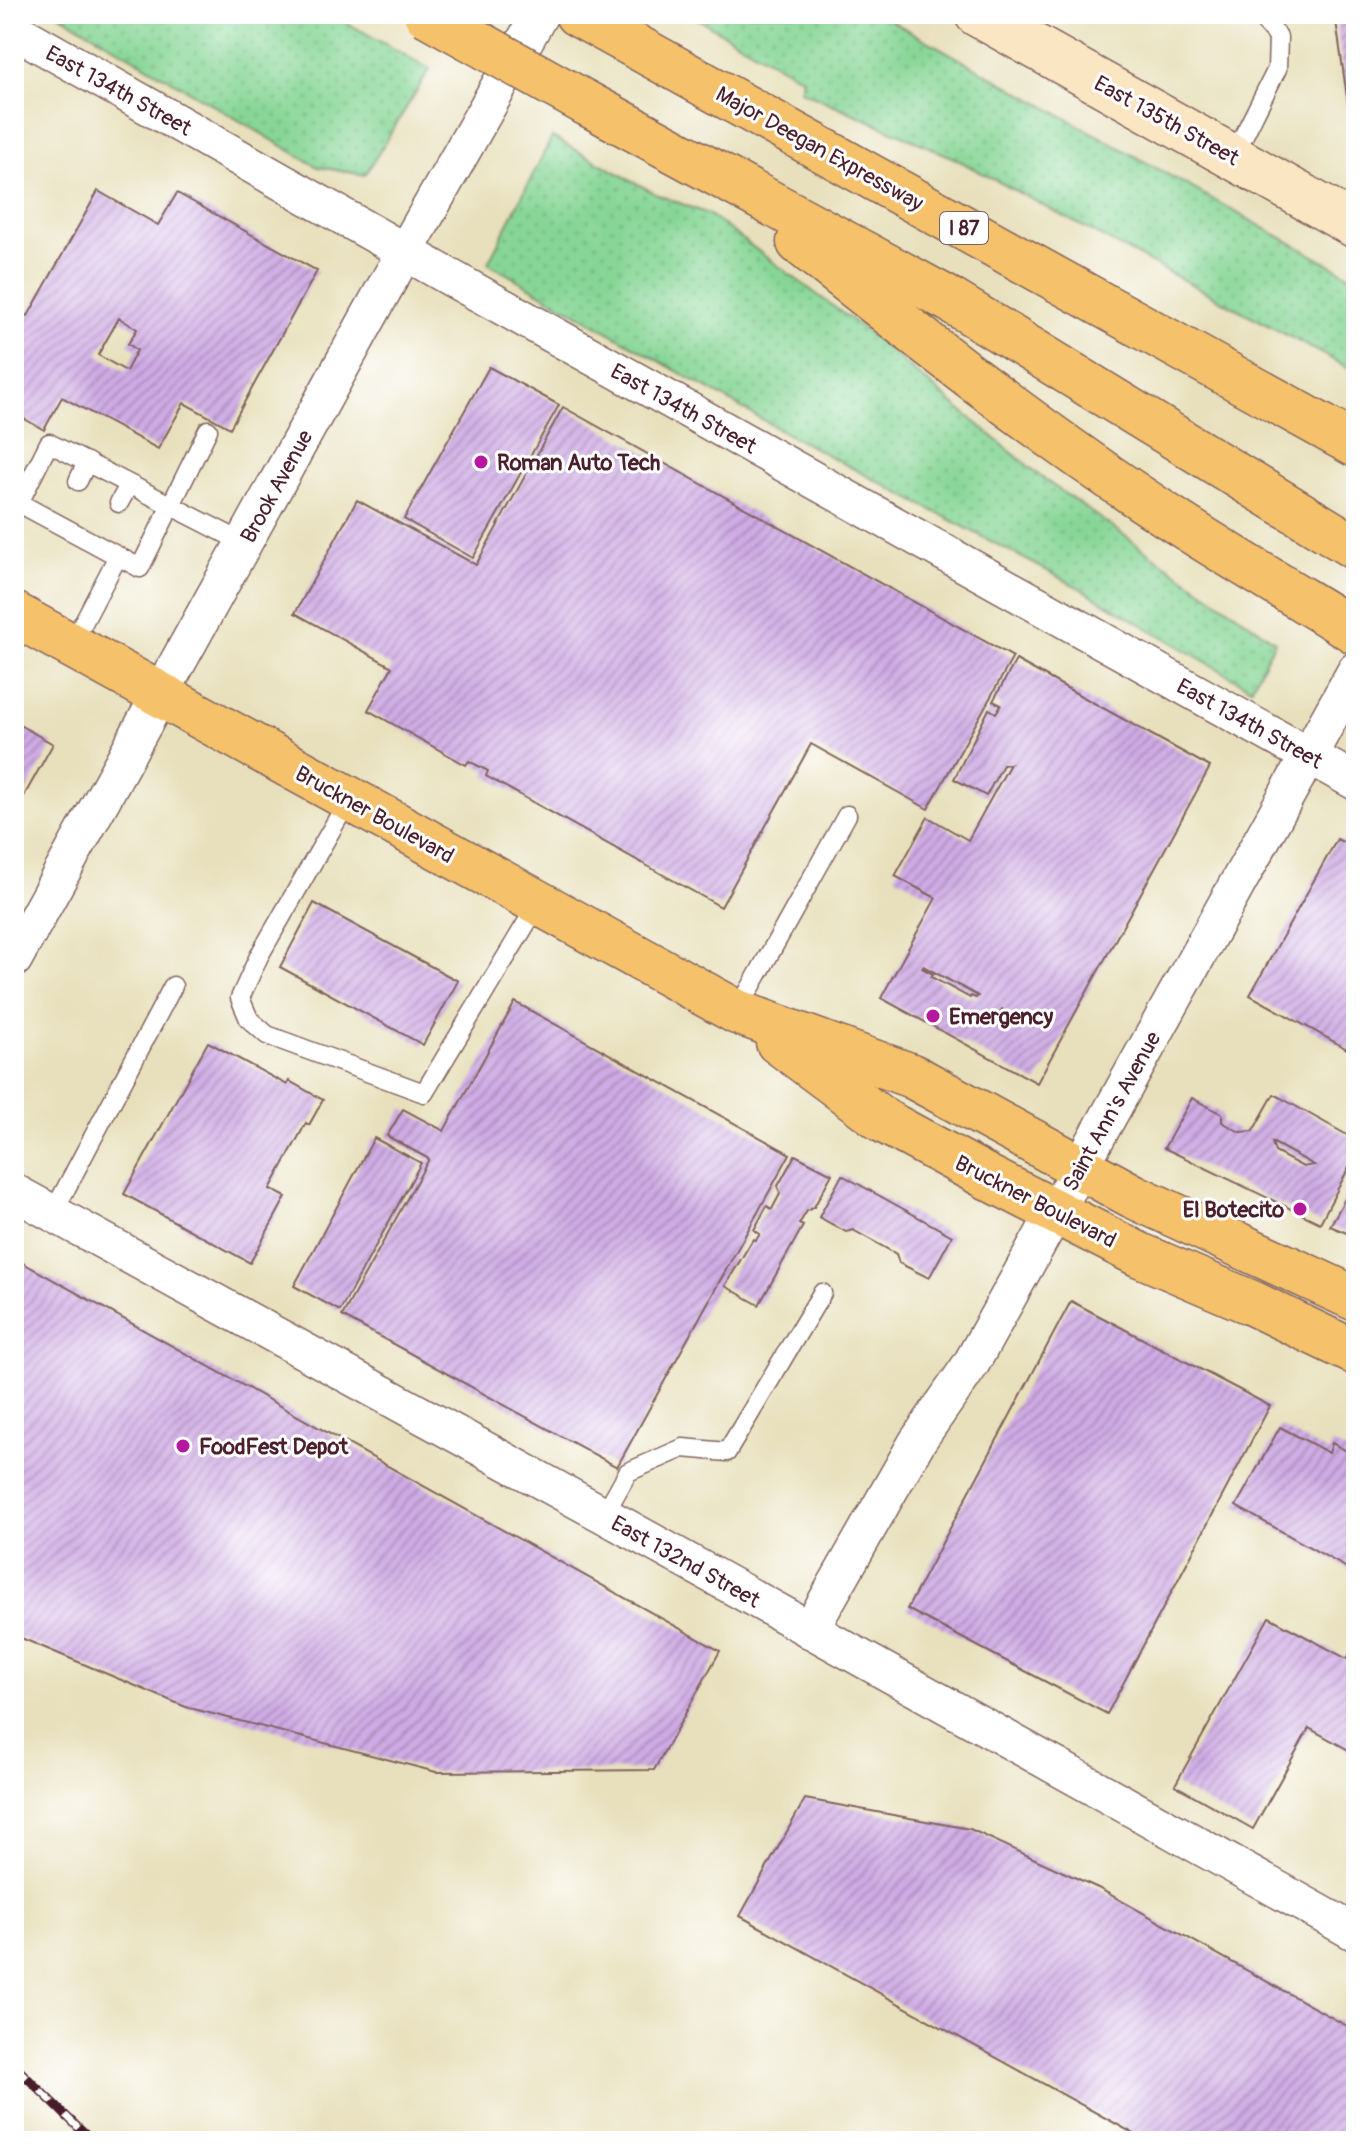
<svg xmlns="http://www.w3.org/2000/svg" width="1370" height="2155" font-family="Pangolin,sans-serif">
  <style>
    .grass { fill: url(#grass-dots); stroke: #687a60; stroke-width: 2 }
    .building { fill: url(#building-hatch); fill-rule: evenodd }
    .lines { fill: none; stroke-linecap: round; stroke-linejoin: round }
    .service-casing { stroke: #81635e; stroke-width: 21 }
    .minor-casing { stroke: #81635e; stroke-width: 39 }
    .secondary-casing { stroke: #81635e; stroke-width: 47 }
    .primary-casing { stroke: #81635e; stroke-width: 47 }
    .motorway-casing { stroke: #81635e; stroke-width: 47 }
    .service { stroke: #fff; stroke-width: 18 }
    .minor { stroke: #fff; stroke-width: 36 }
    .secondary { stroke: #fbe6c4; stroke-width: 44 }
    .primary { stroke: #f5c16b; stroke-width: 44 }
    .motorway { stroke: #f5c16b; stroke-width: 44 }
    .rail-casing { stroke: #4a1f2b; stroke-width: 9 }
    .rail { stroke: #fff; stroke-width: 6; stroke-dasharray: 18; stroke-linecap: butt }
    .motorway-bridge-casing { stroke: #81635e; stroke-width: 47; stroke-linecap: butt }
    .motorway-bridge { stroke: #f5c16b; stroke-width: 44 }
    .poi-dot { fill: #b5179e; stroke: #fff; stroke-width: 3 }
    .labels { text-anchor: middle; stroke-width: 6; stroke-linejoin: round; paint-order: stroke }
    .shield { fill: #fff; stroke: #80626b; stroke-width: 2 }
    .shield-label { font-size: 20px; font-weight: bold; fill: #4a1f2b }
    .street-label { font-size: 22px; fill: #4a1f2b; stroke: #fff }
    .poi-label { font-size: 22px; font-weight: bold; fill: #4a1f2b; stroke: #fff; text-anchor: start }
  </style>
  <defs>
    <pattern id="grass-dots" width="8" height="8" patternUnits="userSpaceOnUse" patternTransform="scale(2)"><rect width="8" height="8" fill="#87d696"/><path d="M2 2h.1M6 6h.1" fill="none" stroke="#76b781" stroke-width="1.8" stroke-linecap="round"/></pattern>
    <pattern id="building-hatch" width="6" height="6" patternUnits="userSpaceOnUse" patternTransform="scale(2)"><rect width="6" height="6" fill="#cfabe5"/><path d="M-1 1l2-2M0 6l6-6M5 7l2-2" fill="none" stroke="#aa8bba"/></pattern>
  </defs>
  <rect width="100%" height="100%" fill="#fff"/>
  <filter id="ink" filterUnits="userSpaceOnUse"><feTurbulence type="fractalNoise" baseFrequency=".0125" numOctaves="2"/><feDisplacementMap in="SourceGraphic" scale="16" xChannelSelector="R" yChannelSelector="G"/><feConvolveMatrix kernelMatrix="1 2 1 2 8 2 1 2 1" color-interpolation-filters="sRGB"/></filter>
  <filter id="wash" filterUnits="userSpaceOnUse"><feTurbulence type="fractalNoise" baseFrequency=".006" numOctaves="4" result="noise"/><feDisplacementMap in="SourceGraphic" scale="32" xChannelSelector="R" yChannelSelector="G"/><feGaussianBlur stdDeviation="1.8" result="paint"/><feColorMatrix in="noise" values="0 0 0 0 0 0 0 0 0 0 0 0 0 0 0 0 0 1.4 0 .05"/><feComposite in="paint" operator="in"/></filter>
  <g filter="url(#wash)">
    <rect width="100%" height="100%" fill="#e8e0bc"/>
    <g class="grass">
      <path d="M 59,14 L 331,14 L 430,69 L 365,175 L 318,167 Z"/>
      <path d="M 689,14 L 879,14 L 1356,279 L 1356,372 L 954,158 L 800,90 L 803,79 Z"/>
      <path d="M 552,137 L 656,194 L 708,214 L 857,324 L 1045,480 L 1275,641 L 1251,688 L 1076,586 L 784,432 L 488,263 Z"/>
    </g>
    <g id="blocks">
      <g class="building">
        <path d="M 1335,14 L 1356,14 L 1356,117 L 1350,118 Z"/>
        <path d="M 98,191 L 158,225 L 177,193 L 317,271 L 230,428 L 184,403 L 158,449 L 62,397 L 44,430 L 14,413 L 14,308 L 28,316 ZM 119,318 L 137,329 L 128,344 L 137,350 L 126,371 L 98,355 Z"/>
        <path d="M 489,367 L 559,405 L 473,558 L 404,519 Z"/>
        <path d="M 563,407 L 1013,657 L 928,809 L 811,744 L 721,907 L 486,776 L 488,771 L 469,761 L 466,765 L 368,710 L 392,667 L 295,613 L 357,500 L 476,565 Z"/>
        <path d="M 1016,660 L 1210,767 L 1037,1083 L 881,998 L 936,898 L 895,876 L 928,817 L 968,840 L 1010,764 L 1003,765 L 986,796 L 954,779 L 989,709 L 996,713 L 1001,705 L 993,701 ZM 923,966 L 978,996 L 976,998 L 971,996 L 970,998 L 931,977 L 933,974 L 922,968 ZM 1002,1009 L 1020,1019 L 1016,1026 L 998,1016 Z"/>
        <path d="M 14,722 L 53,744 L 14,814 Z"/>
        <path d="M 1337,839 L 1356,849 L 1356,1054 L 1250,995 Z"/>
        <path d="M 314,903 L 458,981 L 423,1045 L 280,967 Z"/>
        <path d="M 515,1002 L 790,1154 L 617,1467 L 342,1316 L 429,1159 L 387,1136 L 403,1109 L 444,1131 Z"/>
        <path d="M 208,1042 L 287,1085 L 289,1081 L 323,1100 L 309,1125 L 306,1123 L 270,1189 L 286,1197 L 250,1263 L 124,1194 Z"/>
        <path d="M 1274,1094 L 1356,1140 L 1356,1154 L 1320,1223 L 1164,1148 L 1192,1098 L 1222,1114 L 1222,1122 L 1240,1132 L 1253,1131 ZM 1272,1142 L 1314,1165 L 1303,1167 L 1275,1152 Z"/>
        <path d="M 374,1138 L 421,1163 L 340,1311 L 294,1286 Z"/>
        <path d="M 795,1155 L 832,1174 L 814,1207 L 807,1211 L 799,1224 L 803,1226 L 759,1305 L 725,1286 L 753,1239 L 756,1240 L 760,1234 L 754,1230 L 767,1206 L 772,1209 L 780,1194 L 778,1186 Z"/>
        <path d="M 842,1175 L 952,1236 L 929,1278 L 899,1263 L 896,1254 L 853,1230 L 846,1232 L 819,1217 Z"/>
        <path d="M 1356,1179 L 1356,1237 L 1330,1226 Z"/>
        <path d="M 14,1258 L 720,1651 L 654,1770 L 436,1772 L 186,1707 L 14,1635 Z"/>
        <path d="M 1071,1301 L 1270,1406 L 1107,1714 L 907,1609 Z"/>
        <path d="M 1280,1427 L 1329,1453 L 1332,1443 L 1356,1456 L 1356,1573 L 1236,1506 Z"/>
        <path d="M 1269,1617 L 1347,1659 L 1356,1642 L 1356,1754 L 1309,1728 L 1253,1829 L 1175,1785 Z"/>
        <path d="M 805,1799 L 970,1829 L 1098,1888 L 1356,2031 L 1356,2141 L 1147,2141 L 740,1916 Z"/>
      </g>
    </g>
  </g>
  <g filter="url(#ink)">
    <use href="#blocks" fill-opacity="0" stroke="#81635e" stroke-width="2"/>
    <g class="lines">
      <g class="service-casing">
        <g id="service">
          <path d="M 1233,157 L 1277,69 L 1278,37 L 1258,14"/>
          <path d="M 208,430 L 140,568 L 19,503 L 49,443 L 244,543"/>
          <path d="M 78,481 L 87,462"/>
          <path d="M 119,503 L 129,485"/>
          <path d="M 71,646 L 118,556"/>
          <path d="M 349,799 L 259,956 L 240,998 L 249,1019 L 267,1035 L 424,1093 L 538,904"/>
          <path d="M 737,1012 L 847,815"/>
          <path d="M 53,1213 L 173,986"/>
          <path d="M 604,1515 L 628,1472 L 683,1448 L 727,1452 L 822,1293"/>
        </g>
      </g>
      <g class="minor-casing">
        <g id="minor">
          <path d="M 14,30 L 453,279 L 1356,782"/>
          <path d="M 14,959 L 384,289 L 540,14"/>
          <path d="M 14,1192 L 604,1515 L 1356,1933"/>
          <path d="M 810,1630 L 917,1442 L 971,1364 L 1356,670"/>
        </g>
      </g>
      <g class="secondary-casing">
        <path id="secondary" d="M 977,14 L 1356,226"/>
      </g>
      <g class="primary-casing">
        <g id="primary">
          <path d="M 14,614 L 737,1012 L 912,1076 L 1133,1196 L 1356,1299"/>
          <path d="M 778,1042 L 884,1121 L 989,1178 L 1140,1255 L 1252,1303 L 1356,1353"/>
        </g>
      </g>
      <g class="motorway-casing">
        <g id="motorway">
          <path d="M 577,14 L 1356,445"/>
          <path d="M 586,103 L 950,300 L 1356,548"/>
          <path d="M 799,242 C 922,340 1047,439 1180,524 C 1238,561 1297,596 1356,632"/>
        </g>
      </g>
      <use href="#service" class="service"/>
      <use href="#minor" class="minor"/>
      <use href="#secondary" class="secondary"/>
      <use href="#primary" class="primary"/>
      <use href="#motorway" class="motorway"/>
      <g class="rail-casing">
        <path id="rail" d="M 14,2065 L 92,2141"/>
      </g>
      <use href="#rail" class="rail"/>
      <g class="motorway-bridge-casing">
        <path id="motorway-bridge" d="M 426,14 L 586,103"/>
      </g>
      <use href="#motorway-bridge" class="motorway-bridge"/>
    </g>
  </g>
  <g class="poi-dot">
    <circle cx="481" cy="462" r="8"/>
    <circle cx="933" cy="1016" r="8"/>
    <circle cx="1300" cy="1209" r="8"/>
    <circle cx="183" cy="1446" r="8"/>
  </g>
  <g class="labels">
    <rect class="shield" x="940" y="212" width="48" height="32" rx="6"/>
    <g class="shield-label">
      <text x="964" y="235">I 87</text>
    </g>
    <g class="street-label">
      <text transform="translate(119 90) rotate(29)" y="8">East 134th Street</text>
      <text transform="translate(1167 120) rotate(29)" y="8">East 135th Street</text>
      <text transform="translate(820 148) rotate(29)" y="8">Major Deegan Expressway</text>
      <text transform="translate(684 408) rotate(29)" y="8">East 134th Street</text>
      <text transform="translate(276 486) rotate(-61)" y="8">Brook Avenue</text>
      <text transform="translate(1250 723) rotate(29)" y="8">East 134th Street</text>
      <text transform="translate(375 814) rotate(29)" y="8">Bruckner Boulevard</text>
      <text transform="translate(1111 1111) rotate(-61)" y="8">Saint Ann's Avenue</text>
      <text transform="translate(1036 1201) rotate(27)" y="8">Bruckner Boulevard</text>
      <text transform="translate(686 1561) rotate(29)" y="8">East 132nd Street</text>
    </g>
    <g class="poi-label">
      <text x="497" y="470">Roman Auto Tech</text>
      <text x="949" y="1024">Emergency</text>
      <text x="1284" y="1217" text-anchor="end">El Botecito</text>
      <text x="199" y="1454">FoodFest Depot</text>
    </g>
  </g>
  <rect width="1370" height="2155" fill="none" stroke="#fff" stroke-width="48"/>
</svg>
